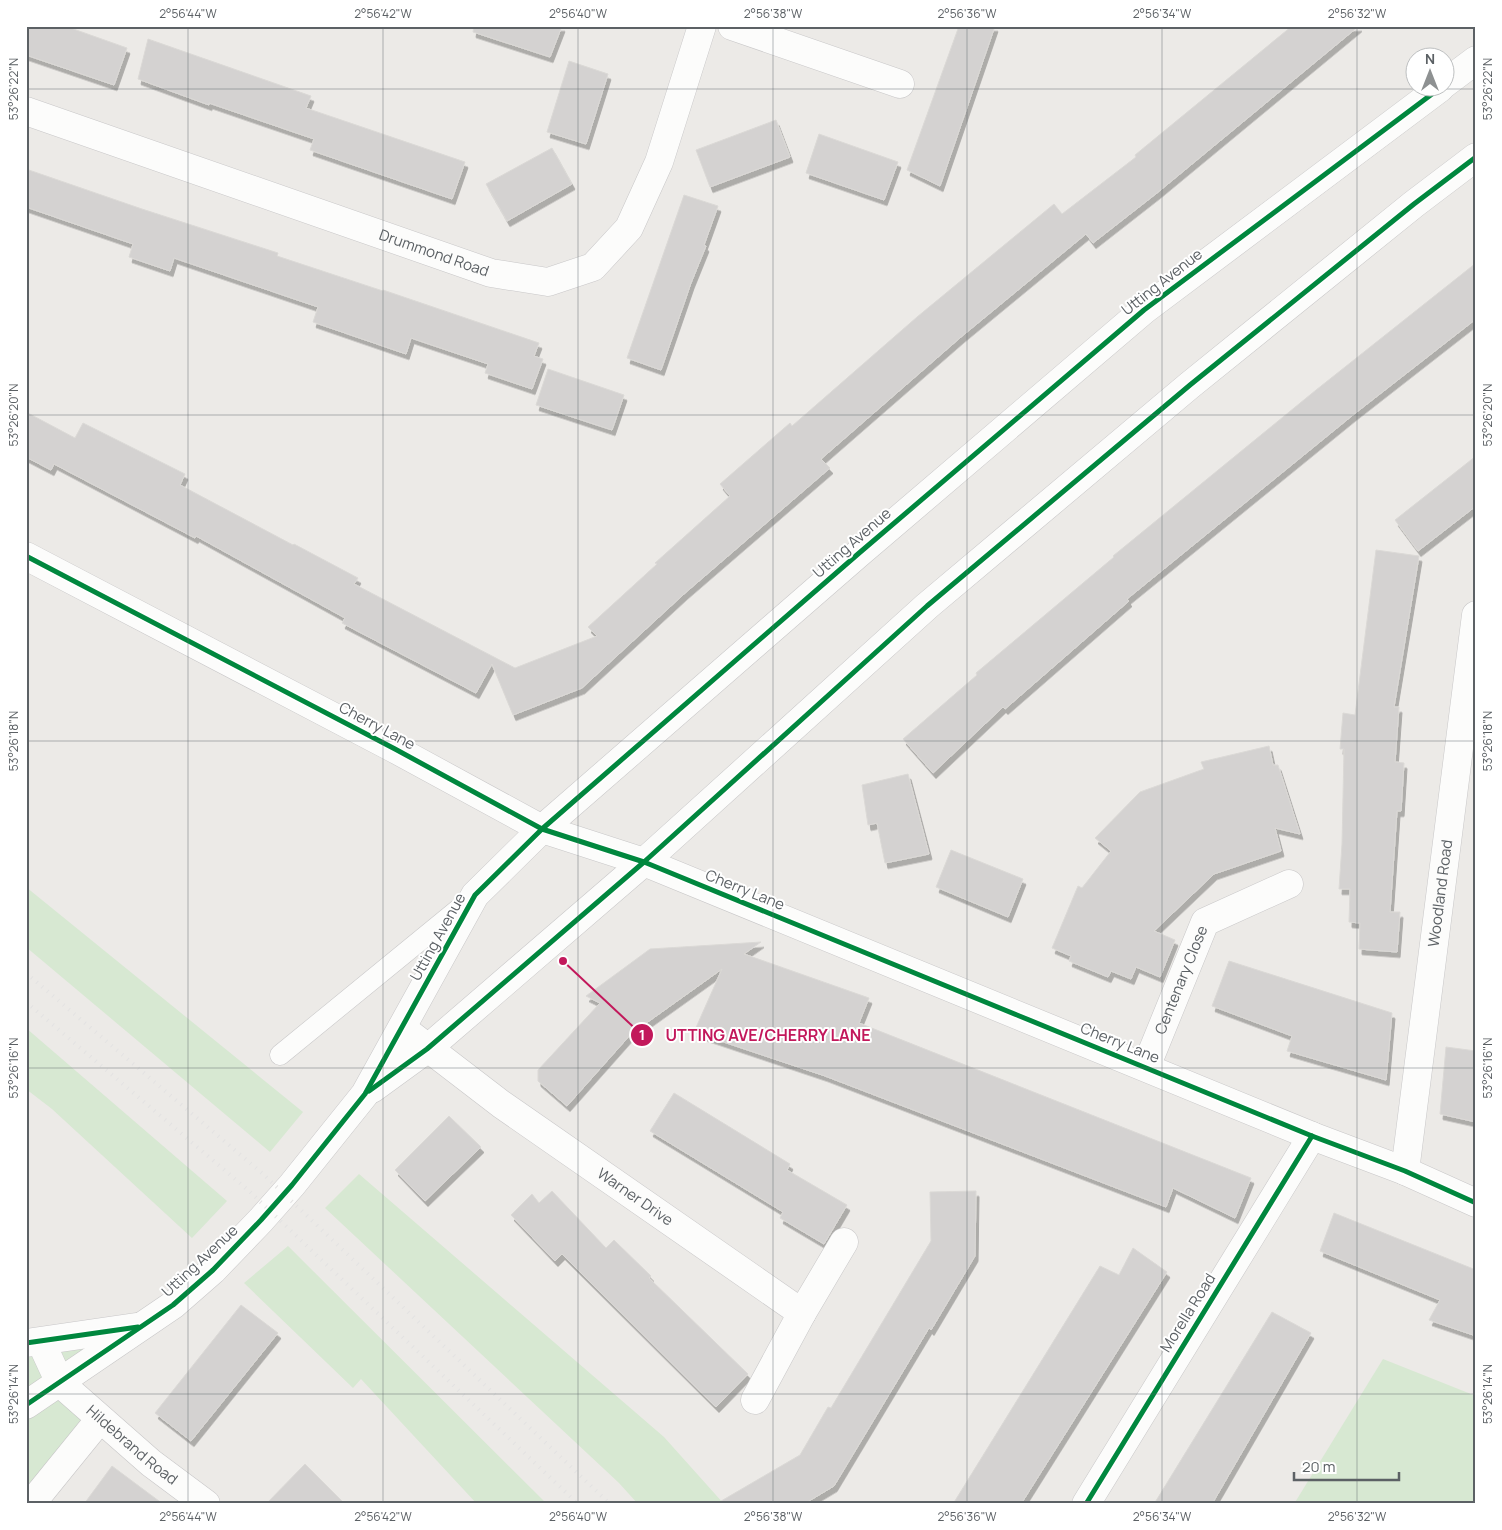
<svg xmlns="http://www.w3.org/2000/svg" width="1502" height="1530" font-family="Manrope,sans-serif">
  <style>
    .green { fill: #d7e8d2 }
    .building { fill: #d4d2d1; stroke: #dbd9d6; filter: url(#shadow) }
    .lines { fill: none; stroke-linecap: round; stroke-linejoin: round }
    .service-casing { stroke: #c8c7c8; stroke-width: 21 }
    .minor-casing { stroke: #c8c7c8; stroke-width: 29 }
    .tertiary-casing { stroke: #c8c7c8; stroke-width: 29 }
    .service { stroke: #fcfcfb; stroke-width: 20 }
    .minor { stroke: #fcfcfb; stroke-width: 28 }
    .tertiary { stroke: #fcfcfb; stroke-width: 28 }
    .rail { stroke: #e3e2e2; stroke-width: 4; stroke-dasharray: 1 6; stroke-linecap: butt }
    .cycleway-casing { stroke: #fff; stroke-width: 8 }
    .cycleway { stroke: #00873e; stroke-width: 5 }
    .ticks { fill: none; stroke: #5c6165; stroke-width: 1; stroke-opacity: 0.45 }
    .labels { text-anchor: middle; stroke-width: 4; stroke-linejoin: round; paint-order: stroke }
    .street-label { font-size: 15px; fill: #5c6165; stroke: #fff }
    .leader { fill: none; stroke: #c2185b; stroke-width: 2 }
    .callout-dot { fill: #c2185b; stroke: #fff; stroke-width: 2 }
    .mark-label { font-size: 15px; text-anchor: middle; font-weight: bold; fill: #fff }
    .callout-label { font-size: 16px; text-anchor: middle; font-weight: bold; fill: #c2185b; stroke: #fff; stroke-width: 4; stroke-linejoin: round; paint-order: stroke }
    .neatline { fill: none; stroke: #5c6165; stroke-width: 2 }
    .ticks-label { font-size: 12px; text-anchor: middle; fill: #5c6165 }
  </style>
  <defs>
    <filter id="shadow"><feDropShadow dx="3" dy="5.5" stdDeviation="0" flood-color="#0004"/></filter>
  </defs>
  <rect width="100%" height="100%" fill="#eceae7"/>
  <g class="green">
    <path d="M 26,887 L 303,1112 L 270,1152 L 26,947 Z"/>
    <path d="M 26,1028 L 227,1201 L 192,1238 L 52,1109 L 26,1089 Z"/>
    <path d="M 359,1174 L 664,1437 L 724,1504 L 638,1504 L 619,1483 L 325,1208 Z"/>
    <path d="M 288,1246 L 547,1504 L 477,1504 L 361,1379 L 353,1388 L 244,1283 Z"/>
    <path d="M 143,1326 L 60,1383 L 100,1419 L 26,1504 L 26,1343 Z"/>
    <path d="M 1383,1359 L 1476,1396 L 1476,1504 L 1294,1504 Z"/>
  </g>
  <g class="building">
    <path d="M 26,26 L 65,26 L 127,48 L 114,85 L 26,55 Z"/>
    <path d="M 474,26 L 562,26 L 550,57 L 473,32 Z"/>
    <path d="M 959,26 L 995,26 L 940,186 L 907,170 Z"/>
    <path d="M 1292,26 L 1359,26 L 1157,193 L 1093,243 L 1086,234 L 961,337 L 821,459 L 830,468 L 684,594 L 582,688 L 513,715 L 492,664 L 476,693 L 342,623 L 345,618 L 196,536 L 195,538 L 54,464 L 51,470 L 26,457 L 26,412 L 75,438 L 83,423 L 185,474 L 180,485 L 293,545 L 294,544 L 358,578 L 354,584 L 515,668 L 597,636 L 588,627 L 657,564 L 655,563 L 730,496 L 720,484 L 790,423 L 792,426 L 917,317 L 1054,204 L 1062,214 L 1136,157 L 1135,155 Z"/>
    <path d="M 148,39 L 311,96 L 306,108 L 465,162 L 452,199 L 310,150 L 314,139 L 209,103 L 209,105 L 138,79 Z"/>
    <path d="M 569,61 L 608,74 L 586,144 L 547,132 Z"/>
    <path d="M 776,120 L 790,157 L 710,187 L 696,150 Z"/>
    <path d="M 819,134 L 898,162 L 884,200 L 806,173 Z"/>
    <path d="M 552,148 L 572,184 L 507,221 L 486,184 Z"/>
    <path d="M 26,169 L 142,209 L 278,253 L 277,256 L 383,291 L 383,290 L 539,343 L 534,356 L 543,359 L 532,389 L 485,373 L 488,364 L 411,338 L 406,354 L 313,322 L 318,307 L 174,258 L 170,271 L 129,257 L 133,244 L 26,207 Z"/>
    <path d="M 684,195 L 718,206 L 704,245 L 706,246 L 691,283 L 661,370 L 627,358 Z"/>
    <path d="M 1476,263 L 1476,319 L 1353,415 L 1127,599 L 1129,601 L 1005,709 L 1003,707 L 933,773 L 903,739 L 977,675 L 976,673 L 1114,557 L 1113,556 L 1316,390 Z"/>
    <path d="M 548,369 L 624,395 L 612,430 L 536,405 Z"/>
    <path d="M 1476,456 L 1476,506 L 1418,551 L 1395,520 Z"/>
    <path d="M 1376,550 L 1419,556 L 1394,707 L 1399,707 L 1395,762 L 1404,763 L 1401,811 L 1397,811 L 1390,912 L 1400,912 L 1397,952 L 1359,949 L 1360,923 L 1349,922 L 1350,889 L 1339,889 L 1342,844 L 1344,749 L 1340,749 L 1343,713 L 1355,715 Z"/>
    <path d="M 1269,746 L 1273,765 L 1278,765 L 1300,834 L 1275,828 L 1281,851 L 1214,874 L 1154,931 L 1175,940 L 1160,977 L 1136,967 L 1131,979 L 1111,971 L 1108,977 L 1069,961 L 1071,956 L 1052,948 L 1078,886 L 1082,888 L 1111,851 L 1095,838 L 1140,792 L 1204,769 L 1201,762 Z"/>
    <path d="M 908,774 L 929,854 L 885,863 L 877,823 L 868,825 L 862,785 Z"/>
    <path d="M 951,850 L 1023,879 L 1008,917 L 936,887 Z"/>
    <path d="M 761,942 L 744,954 L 869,998 L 859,1023 L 1251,1178 L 1235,1218 L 1173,1188 L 1166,1207 L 825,1076 L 694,1032 L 722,969 L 631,1034 L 567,1106 L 538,1081 L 538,1070 L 600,1003 L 586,996 L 650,949 Z"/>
    <path d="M 1229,961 L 1392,1013 L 1386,1080 L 1287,1051 L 1292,1036 L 1212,1006 Z"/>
    <path d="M 1446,1047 L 1476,1051 L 1476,1122 L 1440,1114 Z"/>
    <path d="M 674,1093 L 790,1164 L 787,1170 L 847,1205 L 824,1244 L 780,1218 L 783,1212 L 650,1131 Z"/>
    <path d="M 449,1116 L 481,1147 L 425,1201 L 395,1170 Z"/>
    <path d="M 552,1191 L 606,1248 L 614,1240 L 651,1276 L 649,1278 L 748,1374 L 716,1407 L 562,1254 L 555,1261 L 511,1215 L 532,1194 L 539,1203 Z"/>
    <path d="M 976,1191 L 975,1256 L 931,1330 L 929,1328 L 834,1486 L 804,1504 L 716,1504 L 800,1455 L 828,1407 L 831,1408 L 931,1241 L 930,1192 Z"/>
    <path d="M 1334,1213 L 1476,1270 L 1476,1336 L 1429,1320 L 1440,1300 L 1320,1251 Z"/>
    <path d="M 1133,1248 L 1167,1272 L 1021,1504 L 953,1504 L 1100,1266 L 1119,1275 Z"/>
    <path d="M 241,1305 L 278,1333 L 191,1441 L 155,1413 Z"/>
    <path d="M 1272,1312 L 1311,1333 L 1212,1504 L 1154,1504 Z"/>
    <path d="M 305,1464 L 345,1504 L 266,1504 Z"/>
    <path d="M 112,1466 L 163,1504 L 84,1504 Z"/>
  </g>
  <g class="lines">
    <g class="service-casing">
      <path id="service" d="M 280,1055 L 466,903"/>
    </g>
    <g class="minor-casing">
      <g id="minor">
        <path d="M 732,26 L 900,84"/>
        <path id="s1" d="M 26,111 L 491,273 L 548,282 L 593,267 L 629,228 L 659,162 L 702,26"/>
        <path d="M 26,556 L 395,749 L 542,829 L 644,862 L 1312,1136 L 1405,1171 L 1476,1203"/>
        <path id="s2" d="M 402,1028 L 501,1104 L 802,1313 L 844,1242"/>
        <path id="s3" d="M 1146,1067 L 1205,922 L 1289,884"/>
        <path id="s4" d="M 1405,1171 L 1476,615"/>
        <path id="s5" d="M 60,1383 L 151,1463 L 206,1504"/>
        <path d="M 755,1400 L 802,1313"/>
        <path d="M 31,1504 L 100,1419"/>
        <path d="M 1086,1504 L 1312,1136"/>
      </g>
    </g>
    <g class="tertiary-casing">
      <g id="tertiary">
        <path d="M 1444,84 L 1476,60"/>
        <path d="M 372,1089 L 427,1049 L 644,862 L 927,606 L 1190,385 L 1414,204 L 1476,157"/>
        <path d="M 41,1342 L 60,1383"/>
        <path d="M 26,1343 L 136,1327"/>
        <path d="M 26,1405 L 173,1305 L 213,1270 L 261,1220 L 292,1185 L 365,1094 L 475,895 L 542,829 L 858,554 L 1144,310 L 1440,88"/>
      </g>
    </g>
    <use href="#service" class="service"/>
    <use href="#minor" class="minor"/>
    <use href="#tertiary" class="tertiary"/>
    <g class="rail">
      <path d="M 26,973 L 263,1174 L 610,1504"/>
      <path d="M 26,1002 L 248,1190 L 578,1504"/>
    </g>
    <g class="cycleway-casing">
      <g id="cycleway">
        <path d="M 26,556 L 395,749 L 542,829 L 644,862 L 1312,1136 L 1405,1171 L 1476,1203"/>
        <path d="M 369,1091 L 427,1049 L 644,862 L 927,606 L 1190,385 L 1414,204 L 1476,157"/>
        <path d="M 26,1343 L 138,1327"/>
        <path d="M 26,1405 L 173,1305 L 213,1270 L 261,1220 L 292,1185 L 365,1094 L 475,895 L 542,829 L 858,554 L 1144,310 L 1440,88"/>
        <path d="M 1086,1504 L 1312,1136"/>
      </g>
    </g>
    <use href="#cycleway" class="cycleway"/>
  </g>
  <path class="ticks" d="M 188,26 L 188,1504M 383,26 L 383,1504M 578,26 L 578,1504M 773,26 L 773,1504M 967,26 L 967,1504M 1162,26 L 1162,1504M 1357,26 L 1357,1504M 26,89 L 1476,89M 26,415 L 1476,415M 26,741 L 1476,741M 26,1068 L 1476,1068M 26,1394 L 1476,1394"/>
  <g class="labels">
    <g class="street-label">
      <text dy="5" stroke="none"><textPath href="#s1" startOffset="432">Drummond Road</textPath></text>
      <text transform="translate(1162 282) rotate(-38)" y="5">Utting Avenue</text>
      <text transform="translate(852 543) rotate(-41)" y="5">Utting Avenue</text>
      <text transform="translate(377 726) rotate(28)" y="5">Cherry Lane</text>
      <text transform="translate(745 890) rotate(22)" y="5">Cherry Lane</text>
      <text dy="5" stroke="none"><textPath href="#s4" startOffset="280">Woodland Road</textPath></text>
      <text transform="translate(438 937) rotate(-61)" y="5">Utting Avenue</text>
      <text dy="5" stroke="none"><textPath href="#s3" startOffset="94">Centenary Close</textPath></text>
      <text transform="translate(1120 1043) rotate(22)" y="5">Cherry Lane</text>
      <text dy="5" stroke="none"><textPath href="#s2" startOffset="288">Warner Drive</textPath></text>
      <text transform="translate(200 1261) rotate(-43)" y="5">Utting Avenue</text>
      <text transform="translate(1188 1313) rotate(-58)" y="5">Morella Road</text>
      <text dy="5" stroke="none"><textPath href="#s5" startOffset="95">Hildebrand Road</textPath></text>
    </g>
  </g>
  <path class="leader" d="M563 961L642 1035"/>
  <g class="callout-dot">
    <circle cx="563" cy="961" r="5"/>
    <circle cx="642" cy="1035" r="12"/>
  </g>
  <g class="mark-label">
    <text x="642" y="1040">1</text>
  </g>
  <g class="callout-label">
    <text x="768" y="1041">UTTING AVE/CHERRY LANE</text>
  </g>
  <rect width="1502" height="1530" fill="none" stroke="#ffffff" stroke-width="55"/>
  <g transform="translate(1430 72)"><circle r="24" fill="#ffffff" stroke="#bec0c1"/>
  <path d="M0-4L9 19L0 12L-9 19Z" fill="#8e9192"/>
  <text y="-8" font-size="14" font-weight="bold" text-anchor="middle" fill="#5c6165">N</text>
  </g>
  <path d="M1294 1472v8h105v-8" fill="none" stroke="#5c6165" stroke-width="2.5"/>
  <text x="1302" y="1472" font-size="15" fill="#5c6165" stroke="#ffffff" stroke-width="4" paint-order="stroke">20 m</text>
  <rect x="28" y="28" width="1446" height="1474" class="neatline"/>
  <g class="ticks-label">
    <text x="188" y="18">2°56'44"W</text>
    <text x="383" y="18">2°56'42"W</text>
    <text x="578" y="18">2°56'40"W</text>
    <text x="773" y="18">2°56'38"W</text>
    <text x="967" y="18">2°56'36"W</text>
    <text x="1162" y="18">2°56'34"W</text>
    <text x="1357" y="18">2°56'32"W</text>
    <text transform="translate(14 89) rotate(-90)" y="4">53°26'22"N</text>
    <text transform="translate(1488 89) rotate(-90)" y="4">53°26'22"N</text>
    <text transform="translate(14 415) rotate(-90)" y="4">53°26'20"N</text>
    <text transform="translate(1488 415) rotate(-90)" y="4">53°26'20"N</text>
    <text transform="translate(14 741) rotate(-90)" y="4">53°26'18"N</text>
    <text transform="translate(1488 741) rotate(-90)" y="4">53°26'18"N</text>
    <text transform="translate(14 1068) rotate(-90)" y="4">53°26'16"N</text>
    <text transform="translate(1488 1068) rotate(-90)" y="4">53°26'16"N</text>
    <text transform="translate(14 1394) rotate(-90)" y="4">53°26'14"N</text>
    <text transform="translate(1488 1394) rotate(-90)" y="4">53°26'14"N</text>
    <text x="188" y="1521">2°56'44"W</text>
    <text x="383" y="1521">2°56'42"W</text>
    <text x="578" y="1521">2°56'40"W</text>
    <text x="773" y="1521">2°56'38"W</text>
    <text x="967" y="1521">2°56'36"W</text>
    <text x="1162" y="1521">2°56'34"W</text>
    <text x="1357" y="1521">2°56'32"W</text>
  </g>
</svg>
